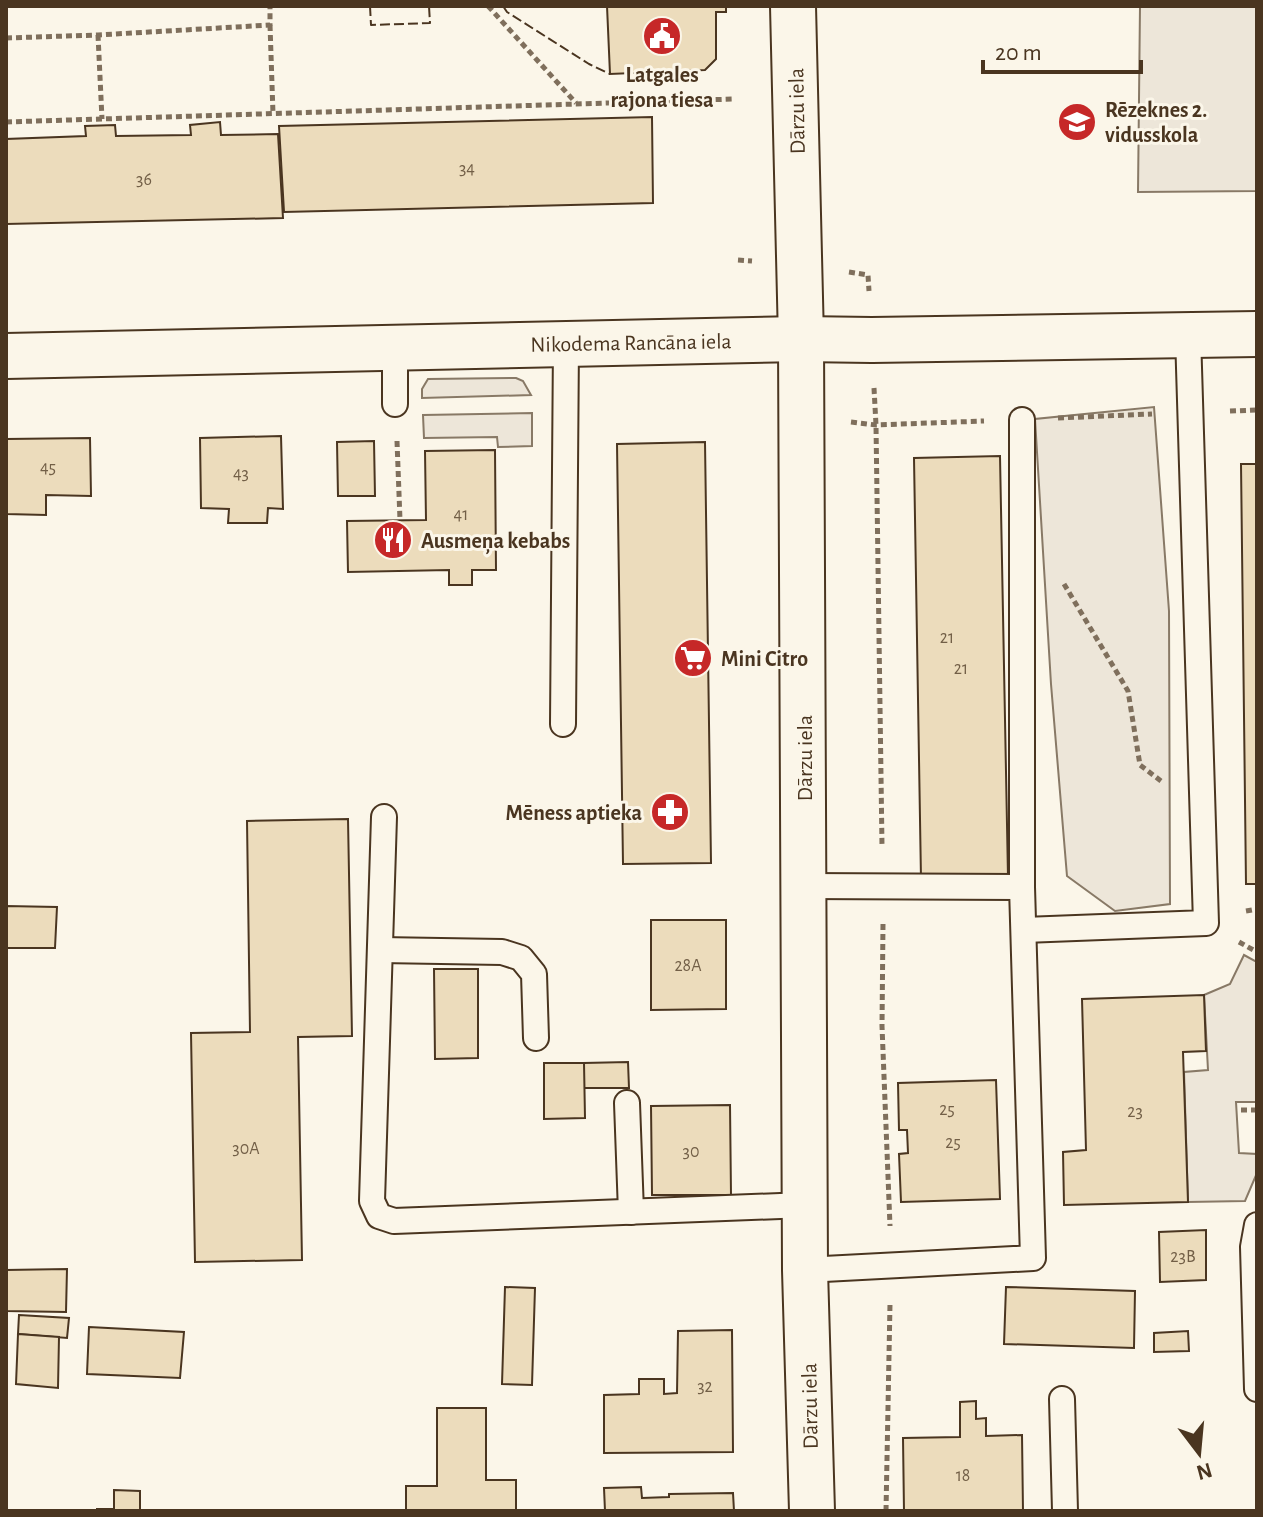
<svg xmlns="http://www.w3.org/2000/svg" width="1263" height="1517" font-family="'Alegreya Sans',sans-serif">
  <style>
    .green { fill: #ede6d9; stroke: #887966; stroke-width: 2 }
    .building { fill: #ecdcbc; stroke: #4a3520; stroke-width: 2 }
    .lines { fill: none; stroke-linecap: round; stroke-linejoin: round }
    .service-casing { stroke: #4a3520; stroke-width: 28 }
    .minor-casing { stroke: #4a3520; stroke-width: 48 }
    .path { stroke: #7f6f5c; stroke-width: 5; stroke-dasharray: 6 4; stroke-linecap: butt }
    .service { stroke: #fbf6e9; stroke-width: 24 }
    .minor { stroke: #fbf6e9; stroke-width: 44 }
    .fence { stroke: #4a3520; stroke-width: 2; stroke-dasharray: 10 4; stroke-linecap: butt }
    .labels { text-anchor: middle; stroke-width: 6; stroke-linejoin: round; paint-order: stroke }
    .number-label { font-size: 18px; fill: #725f47 }
    .poi-label { font-size: 22px; font-weight: bold; fill: #4a3520; stroke: #fbf6e9; text-anchor: start }
    .street-label { font-size: 22px; fill: #4a3520; stroke: #fbf6e9 }
  </style>
  <rect width="100%" height="100%" fill="#fbf6e9"/>
  <g class="green">
    <path d="M 1140,6 L 1257,6 L 1257,191 L 1138,192 Z"/>
    <path d="M 516,378 L 523,381 L 531,395 L 422,398 L 422,389 L 428,379 Z"/>
    <path d="M 1154,407 L 1169,611 L 1170,904 L 1115,911 L 1067,876 L 1051,684 L 1035,419 Z"/>
    <path d="M 532,413 L 532,446 L 498,447 L 497,437 L 424,438 L 423,415 Z"/>
    <path d="M 1244,955 L 1257,962 L 1257,1102 L 1236,1102 L 1239,1153 L 1257,1154 L 1257,1173 L 1245,1201 L 1188,1202 L 1184,1072 L 1208,1070 L 1204,995 L 1230,984 Z"/>
  </g>
  <g class="building">
    <path d="M 607,6 L 726,6 L 726,12 L 716,12 L 716,59 L 705,70 L 610,74 Z"/>
    <path d="M 652,117 L 653,203 L 284,212 L 279,126 Z"/>
    <path d="M 220,122 L 221,135 L 278,134 L 283,218 L 6,224 L 6,139 L 86,136 L 85,126 L 115,125 L 116,136 L 191,135 L 190,125 Z"/>
    <path d="M 281,436 L 283,509 L 268,508 L 267,523 L 228,523 L 229,509 L 201,508 L 200,438 Z"/>
    <path d="M 90,438 L 91,496 L 46,495 L 46,515 L 6,514 L 6,439 Z"/>
    <path d="M 374,441 L 375,496 L 338,496 L 337,442 Z"/>
    <path d="M 705,442 L 711,863 L 623,864 L 617,444 Z"/>
    <path d="M 495,450 L 496,570 L 472,570 L 472,585 L 449,585 L 449,570 L 348,572 L 347,521 L 426,520 L 425,451 Z"/>
    <path d="M 1000,456 L 1008,877 L 921,879 L 914,458 Z"/>
    <path d="M 1241,464 L 1257,464 L 1257,884 L 1246,884 Z"/>
    <path d="M 348,819 L 352,1036 L 298,1037 L 302,1260 L 195,1262 L 191,1033 L 250,1032 L 247,821 Z"/>
    <path d="M 6,906 L 57,907 L 55,948 L 6,948 Z"/>
    <path d="M 651,920 L 726,920 L 726,1009 L 651,1010 Z"/>
    <path d="M 434,969 L 478,969 L 478,1058 L 435,1059 Z"/>
    <path d="M 1204,995 L 1206,1051 L 1183,1052 L 1188,1202 L 1064,1205 L 1063,1152 L 1086,1150 L 1082,999 Z"/>
    <path d="M 628,1062 L 629,1088 L 584,1088 L 584,1063 Z"/>
    <path d="M 544,1063 L 584,1063 L 585,1118 L 544,1119 Z"/>
    <path d="M 996,1080 L 1000,1199 L 901,1202 L 899,1154 L 908,1153 L 907,1130 L 899,1130 L 898,1083 Z"/>
    <path d="M 730,1105 L 731,1195 L 652,1195 L 651,1106 Z"/>
    <path d="M 1206,1230 L 1206,1280 L 1160,1282 L 1159,1232 Z"/>
    <path d="M 67,1269 L 66,1312 L 6,1311 L 6,1270 Z"/>
    <path d="M 505,1287 L 535,1288 L 532,1385 L 502,1384 Z"/>
    <path d="M 1006,1287 L 1135,1291 L 1134,1348 L 1004,1344 Z"/>
    <path d="M 19,1315 L 69,1318 L 67,1338 L 18,1334 Z"/>
    <path d="M 89,1327 L 184,1332 L 180,1378 L 87,1374 Z"/>
    <path d="M 732,1330 L 733,1452 L 604,1453 L 604,1395 L 639,1394 L 639,1379 L 664,1379 L 664,1394 L 677,1393 L 678,1331 Z"/>
    <path d="M 1188,1331 L 1189,1351 L 1154,1352 L 1154,1333 Z"/>
    <path d="M 18,1334 L 59,1337 L 58,1388 L 16,1384 Z"/>
    <path d="M 976,1401 L 976,1419 L 986,1418 L 986,1436 L 1022,1435 L 1023,1511 L 904,1511 L 903,1438 L 960,1437 L 960,1402 Z"/>
    <path d="M 437,1408 L 486,1408 L 486,1480 L 516,1480 L 516,1510 L 406,1511 L 406,1486 L 437,1486 Z"/>
    <path d="M 641,1487 L 642,1498 L 669,1497 L 669,1494 L 733,1493 L 734,1511 L 605,1511 L 604,1488 Z"/>
    <path d="M 114,1490 L 140,1491 L 140,1510 L 161,1510 L 161,1511 L 97,1511 L 97,1509 L 114,1509 Z"/>
  </g>
  <g class="lines">
    <g class="service-casing">
      <g id="service">
        <path d="M 395,349 L 395,404"/>
        <path d="M 1022,420 L 1022,887"/>
        <path d="M 563,724 L 566,343"/>
        <path d="M 384,817 L 372,1201 L 379,1216 L 394,1221 L 805,1205"/>
        <path d="M 804,886 L 1022,887 L 1033,1258 L 805,1270"/>
        <path d="M 1024,930 L 1206,923 L 1188,335"/>
        <path d="M 380,950 L 502,952 L 521,958 L 534,974 L 536,1038"/>
        <path d="M 627,1103 L 631,1212"/>
        <path d="M 1257,1225 L 1253,1247 L 1257,1389"/>
        <path d="M 1062,1399 L 1065,1511"/>
      </g>
    </g>
    <g class="minor-casing">
      <g id="minor">
        <path d="M 793,6 L 801,339 L 805,1270 L 812,1511"/>
        <path d="M 6,356 L 801,339 L 872,340 L 1257,334"/>
      </g>
    </g>
    <g class="path">
      <path d="M 488,6 L 576,103"/>
      <path d="M 270,25 L 273,114"/>
      <path d="M 98,35 L 102,119"/>
      <path d="M 6,38 L 98,35 L 270,25 L 270,6"/>
      <path d="M 6,122 L 735,99"/>
      <path d="M 738,260 L 752,261"/>
      <path d="M 849,272 L 868,275 L 869,291"/>
      <path d="M 874,388 L 876,425 L 882,846"/>
      <path d="M 1230,411 L 1257,410"/>
      <path d="M 1058,418 L 1152,414"/>
      <path d="M 851,422 L 876,425 L 984,421"/>
      <path d="M 397,441 L 400,520"/>
      <path d="M 1064,584 L 1128,691 L 1140,765 L 1161,781"/>
      <path d="M 1246,911 L 1257,909"/>
      <path d="M 883,924 L 882,1026 L 890,1226"/>
      <path d="M 1239,942 L 1257,952"/>
      <path d="M 1241,1110 L 1257,1110"/>
      <path d="M 886,1511 L 890,1304"/>
    </g>
    <use href="#service" class="service"/>
    <use href="#minor" class="minor"/>
    <g class="fence">
      <path d="M 370,6 L 371,25 L 430,23 L 429,6"/>
      <path d="M 503,6 L 507,12 L 589,64 L 610,74"/>
    </g>
  </g>
  <defs>
    <g id="civic-disc" transform="scale(2)"><circle r="9.5" fill="#c62828" stroke="#fbf6e9"/><path d="M-.6-6.5H3V-4.5H.6V-3L4-1V1h2V6H-6V1h2V-1L-.6-3ZM-1.2 2.5V6h2.4V2.5Z" fill="#fff"/></g>
    <g id="school-disc" transform="scale(2)"><circle r="9.5" fill="#c62828" stroke="#fbf6e9"/><path d="M0-5L7-2L0 1L-7-2ZM-4 1L0 2.5L4 1V4Q0 6-4 4Z" fill="#fff"/></g>
    <g id="restaurant-disc" transform="scale(2)"><circle r="9.5" fill="#c62828" stroke="#fbf6e9"/><path d="M-5-6h1v4h1v-4h1v4h1v-4h1v5L-1.5 .5V6h-2V.5L-5-1ZM5-6V6H3V1.5H1.5Q1.5-4 5-6Z" fill="#fff"/></g>
    <g id="supermarket-disc" transform="scale(2)"><circle r="9.5" fill="#c62828" stroke="#fbf6e9"/><path d="M-6-5.5h2.5l.6 2H6L4.5 2H-2.5L-4.4-4H-6ZM-1.5 3.2a1.3 1.3 0 1 0 .1 0ZM3 3.2a1.3 1.3 0 1 0 .1 0Z" fill="#fff"/></g>
    <g id="pharmacy-disc" transform="scale(2)"><circle r="9.5" fill="#c62828" stroke="#fbf6e9"/><path d="M-2-6h4v4h4v4h-4v4h-4v-4h-4v-4h4Z" fill="#fff"/></g>
  </defs>
  <g fill-rule="evenodd">
    <use href="#civic-disc" x="662" y="36"/>
    <use href="#school-disc" x="1077" y="122"/>
    <use href="#restaurant-disc" x="393" y="540"/>
    <use href="#supermarket-disc" x="693" y="658"/>
    <use href="#pharmacy-disc" x="670" y="812"/>
  </g>
  <g class="labels">
    <g class="number-label">
      <text x="467" y="174">34</text>
      <text x="144" y="185">36</text>
      <text x="48" y="473">45</text>
      <text x="241" y="479">43</text>
      <text x="461" y="520">41</text>
      <text x="947" y="643">21</text>
      <text x="961" y="674">21</text>
      <text x="688" y="971">28A</text>
      <text x="947" y="1115">25</text>
      <text x="1135" y="1117">23</text>
      <text x="953" y="1148">25</text>
      <text x="246" y="1154">30A</text>
      <text x="691" y="1157">30</text>
      <text x="1183" y="1262">23B</text>
      <text x="705" y="1392">32</text>
      <text x="963" y="1481">18</text>
    </g>
    <g class="poi-label">
      <text x="662" y="82" text-anchor="middle">Latgales<tspan x="662" dy="25">rajona tiesa</tspan></text>
      <text x="1105" y="117">Rēzeknes 2.<tspan x="1105" dy="25">vidusskola</tspan></text>
      <text x="421" y="548">Ausmeņa kebabs</text>
      <text x="721" y="666">Mini Citro</text>
      <text x="642" y="820" text-anchor="end">Mēness aptieka</text>
    </g>
    <g class="street-label">
      <text transform="translate(796 111) rotate(-91)" y="8">Dārzu iela</text>
      <text transform="translate(631 342) rotate(-1)" y="8">Nikodema Rancāna iela</text>
      <text transform="translate(804 758) rotate(-90)" y="8">Dārzu iela</text>
      <text transform="translate(809 1406) rotate(-91)" y="8">Dārzu iela</text>
    </g>
  </g>
  <rect width="1263" height="1517" fill="none" stroke="#4a3520" stroke-width="16"/>
  <g transform="translate(1199 1453) rotate(164)" stroke="#fbf6e9" stroke-width="6" paint-order="stroke">
  <path d="M0-6L14 30L0 20L-14 30Z" fill="#4a3520"/>
  <text y="-12" font-size="22" font-weight="bold" text-anchor="middle" fill="#4a3520">N</text>
  </g>
  <path d="M983 60v12h158v-12" fill="none" stroke="#4a3520" stroke-width="4"/>
  <text x="995" y="60" font-size="24" fill="#4a3520" stroke="#fbf6e9" stroke-width="6" paint-order="stroke">20 m</text>
</svg>
